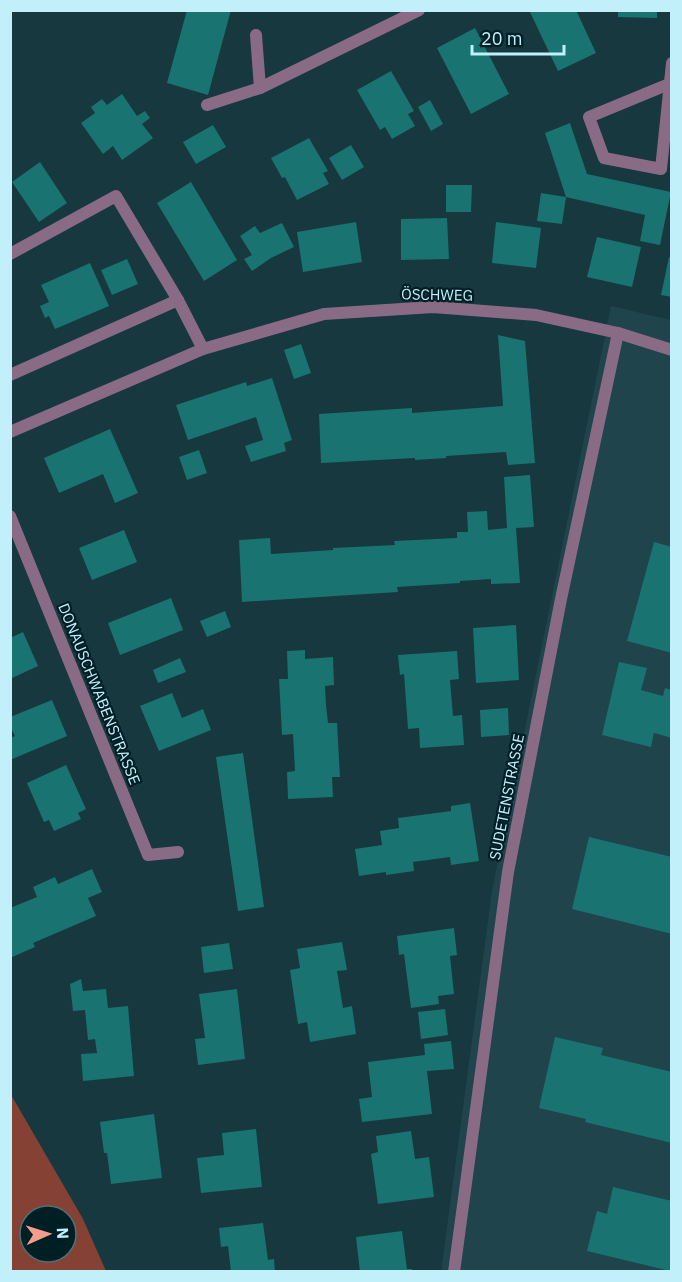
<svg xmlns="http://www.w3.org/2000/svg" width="682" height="1282" font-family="'IBM Plex Sans',sans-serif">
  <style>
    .built { fill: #1f444c }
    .green { fill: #864135; fill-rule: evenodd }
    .building { fill: #197370 }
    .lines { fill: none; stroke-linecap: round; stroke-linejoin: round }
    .service { stroke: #8a6b85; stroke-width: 12 }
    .minor { stroke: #8a6b85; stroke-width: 12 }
    .labels { text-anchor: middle; stroke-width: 4.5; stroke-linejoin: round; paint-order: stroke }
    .street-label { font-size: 15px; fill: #c1f0fa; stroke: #001f25 }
  </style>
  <rect width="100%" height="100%" fill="#17383e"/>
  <path class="built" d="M 611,306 L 671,320 L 671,1271 L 441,1272 L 492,891 Z"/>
  <path class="green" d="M 10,1093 L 83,1219 L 106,1271 L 13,1271 L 10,1265 ZM 30,1216 L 66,1216 L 66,1252 L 30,1252 Z"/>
  <g class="building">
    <path d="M 187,10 L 231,10 L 208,95 L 167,83 Z"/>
    <path d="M 529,10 L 576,10 L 596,53 L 558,71 Z"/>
    <path d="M 618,10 L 657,10 L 657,18 L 618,17 Z"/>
    <path d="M 475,28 L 509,94 L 471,114 L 437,48 Z"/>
    <path d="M 391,71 L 414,111 L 408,114 L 415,126 L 392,139 L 385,127 L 380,130 L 357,90 Z"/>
    <path d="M 122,94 L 137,116 L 145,111 L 150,118 L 142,124 L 153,138 L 122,160 L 113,146 L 103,154 L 81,123 L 95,113 L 91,107 L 102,99 L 107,105 Z"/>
    <path d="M 430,100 L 443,124 L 431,131 L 418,107 Z"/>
    <path d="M 570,123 L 587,174 L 671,192 L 660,245 L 640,241 L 645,215 L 566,197 L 545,133 Z"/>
    <path d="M 213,125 L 226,147 L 196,164 L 183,142 Z"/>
    <path d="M 309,138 L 328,171 L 323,173 L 329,184 L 297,200 L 285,177 L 282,178 L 271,158 Z"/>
    <path d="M 351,145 L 364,167 L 342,180 L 329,158 Z"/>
    <path d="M 40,162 L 67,203 L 39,222 L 12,182 Z"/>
    <path d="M 191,182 L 237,260 L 204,281 L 157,203 Z"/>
    <path d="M 446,185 L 472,185 L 471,212 L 446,212 Z"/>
    <path d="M 541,193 L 566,197 L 562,224 L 537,221 Z"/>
    <path d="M 447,218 L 449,259 L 401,260 L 401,219 Z"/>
    <path d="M 356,222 L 362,262 L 303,272 L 297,232 Z"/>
    <path d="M 496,222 L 541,228 L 536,268 L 492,263 Z"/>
    <path d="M 282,223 L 294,247 L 271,258 L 252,271 L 244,259 L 252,255 L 240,236 L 255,226 L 260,233 Z"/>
    <path d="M 597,237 L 641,247 L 632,287 L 587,277 Z"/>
    <path d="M 669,257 L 672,258 L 672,297 L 661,295 Z"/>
    <path d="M 127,259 L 138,284 L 112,295 L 101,270 Z"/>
    <path d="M 90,263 L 109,306 L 55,329 L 49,316 L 45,318 L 40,306 L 49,302 L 41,285 Z"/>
    <path d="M 498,335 L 525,341 L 535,463 L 508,465 L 506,452 L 446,456 L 446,458 L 415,460 L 415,458 L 321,463 L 319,414 L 412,408 L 412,413 L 503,406 Z"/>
    <path d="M 301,344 L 311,373 L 294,379 L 284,350 Z"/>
    <path d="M 272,378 L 292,440 L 284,443 L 286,451 L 251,462 L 245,446 L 263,440 L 256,417 L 188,440 L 176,405 L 246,382 L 247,386 Z"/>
    <path d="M 110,429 L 138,493 L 115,503 L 103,474 L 59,493 L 44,458 Z"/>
    <path d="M 199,450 L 207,473 L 187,480 L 179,457 Z"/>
    <path d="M 530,475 L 534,527 L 516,528 L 520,583 L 491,584 L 491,579 L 460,581 L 460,583 L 397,587 L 398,592 L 242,602 L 239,540 L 270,538 L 271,554 L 333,550 L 333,548 L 395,545 L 394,541 L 457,538 L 457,532 L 468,532 L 467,512 L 487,511 L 488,530 L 507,528 L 504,477 Z"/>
    <path d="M 124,530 L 137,562 L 92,580 L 79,548 Z"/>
    <path d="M 654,542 L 672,547 L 672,653 L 627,641 Z"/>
    <path d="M 171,598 L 183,630 L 120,655 L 108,623 Z"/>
    <path d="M 225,611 L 231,627 L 207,637 L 200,621 Z"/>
    <path d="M 516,625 L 519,680 L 476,683 L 473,628 Z"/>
    <path d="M 23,632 L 38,666 L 10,679 L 10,638 Z"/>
    <path d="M 305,650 L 305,659 L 333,657 L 334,685 L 325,686 L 326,705 L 328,723 L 337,723 L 340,777 L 332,777 L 333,797 L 288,799 L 287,772 L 295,771 L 293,734 L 282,735 L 279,679 L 288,679 L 287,651 Z"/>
    <path d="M 457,651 L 459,679 L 450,680 L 453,716 L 462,715 L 464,745 L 420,748 L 419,728 L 408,729 L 404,674 L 400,675 L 398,655 Z"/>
    <path d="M 180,658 L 186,672 L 158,683 L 153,670 Z"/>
    <path d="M 619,662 L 647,668 L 641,690 L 663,696 L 665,688 L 672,690 L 672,738 L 654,733 L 651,747 L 602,735 Z"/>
    <path d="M 172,693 L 182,718 L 203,709 L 211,730 L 159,751 L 140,706 Z"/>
    <path d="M 52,700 L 67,736 L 10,760 L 10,738 L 15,736 L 10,726 L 10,717 Z"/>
    <path d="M 508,708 L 509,735 L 481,737 L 480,710 Z"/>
    <path d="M 243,753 L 264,907 L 238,911 L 216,757 Z"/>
    <path d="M 66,765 L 86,809 L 78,813 L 81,819 L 54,831 L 49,820 L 44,822 L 27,783 Z"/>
    <path d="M 470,803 L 479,861 L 451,865 L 450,857 L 413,862 L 414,871 L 386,875 L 386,872 L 359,876 L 355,849 L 382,845 L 380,831 L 399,828 L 398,818 L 451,811 L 451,806 Z"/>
    <path d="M 589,837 L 672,857 L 672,934 L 572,909 Z"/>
    <path d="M 92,869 L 102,892 L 88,898 L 96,916 L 33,943 L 35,947 L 10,958 L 10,908 L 37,897 L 33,887 L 55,877 L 58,884 Z"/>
    <path d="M 454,928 L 457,955 L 450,956 L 454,994 L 438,996 L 439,1004 L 411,1008 L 404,954 L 399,955 L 397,936 Z"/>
    <path d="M 342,942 L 347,970 L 337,971 L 343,1008 L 352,1006 L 356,1034 L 310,1042 L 307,1022 L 298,1024 L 290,970 L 300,968 L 297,949 Z"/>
    <path d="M 229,943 L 233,969 L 204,973 L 201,947 Z"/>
    <path d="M 81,979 L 83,991 L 106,989 L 108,1008 L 128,1006 L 134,1076 L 83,1081 L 81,1054 L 97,1053 L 95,1039 L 88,1040 L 85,1010 L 73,1011 L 70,984 Z"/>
    <path d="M 237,989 L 245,1059 L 198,1065 L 195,1039 L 205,1038 L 199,994 Z"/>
    <path d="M 445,1009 L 448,1035 L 421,1039 L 418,1012 Z"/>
    <path d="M 555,1037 L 603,1048 L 601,1055 L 672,1072 L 672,1143 L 585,1122 L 586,1119 L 539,1108 Z"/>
    <path d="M 451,1041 L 454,1069 L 427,1071 L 432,1114 L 362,1122 L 359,1099 L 372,1097 L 368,1062 L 425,1055 L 424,1044 Z"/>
    <path d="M 154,1114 L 162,1178 L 111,1184 L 107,1153 L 104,1153 L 100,1122 Z"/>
    <path d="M 256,1129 L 262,1187 L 201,1193 L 197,1158 L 224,1155 L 222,1133 Z"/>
    <path d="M 411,1131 L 415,1159 L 429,1157 L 434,1197 L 378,1204 L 371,1154 L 378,1152 L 376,1136 Z"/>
    <path d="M 613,1187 L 672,1201 L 672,1266 L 670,1271 L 587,1251 L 597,1211 L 607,1214 Z"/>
    <path d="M 263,1223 L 268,1260 L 274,1259 L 275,1272 L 231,1272 L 228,1246 L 221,1247 L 219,1228 Z"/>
    <path d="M 402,1231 L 407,1269 L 412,1269 L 412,1272 L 360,1272 L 356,1237 Z"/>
  </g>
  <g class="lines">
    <path class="service" d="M 669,84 L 589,117 L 604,158 L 661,169 L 672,63"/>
    <g class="minor">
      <path d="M 256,35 L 260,88"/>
      <path d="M 207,105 L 260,88 L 419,10"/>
      <path d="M 10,254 L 116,196 L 178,300 L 203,349 L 324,314 L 433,307 L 536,315 L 618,333 L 672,350"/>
      <path d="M 10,375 L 178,300"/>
      <path d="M 10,432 L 203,349"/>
      <path d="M 10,516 L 148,855 L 178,852"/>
      <path d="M 454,1272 L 508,872 L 561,599 L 618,333"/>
    </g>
  </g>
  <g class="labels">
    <g class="street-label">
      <text transform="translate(437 295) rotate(1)" y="5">ÖSCHWEG</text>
      <text transform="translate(99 694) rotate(68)" y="5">DONAUSCHWABENSTRASSE</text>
      <text transform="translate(507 797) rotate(-79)" y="5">SUDETENSTRASSE</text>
    </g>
  </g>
  <rect width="682" height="1282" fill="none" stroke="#c1f0fa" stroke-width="24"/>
  <g transform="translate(48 1234) rotate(87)"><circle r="28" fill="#001f25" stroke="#4d737a" stroke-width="1.5"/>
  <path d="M0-4.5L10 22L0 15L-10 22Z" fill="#f49d8c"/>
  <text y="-9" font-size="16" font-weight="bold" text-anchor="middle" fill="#c1f0fa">N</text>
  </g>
  <path d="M472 45v9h92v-9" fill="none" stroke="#c1f0fa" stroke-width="3"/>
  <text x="481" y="45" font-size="18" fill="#c1f0fa" stroke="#001f25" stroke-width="4.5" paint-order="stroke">20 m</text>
</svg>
